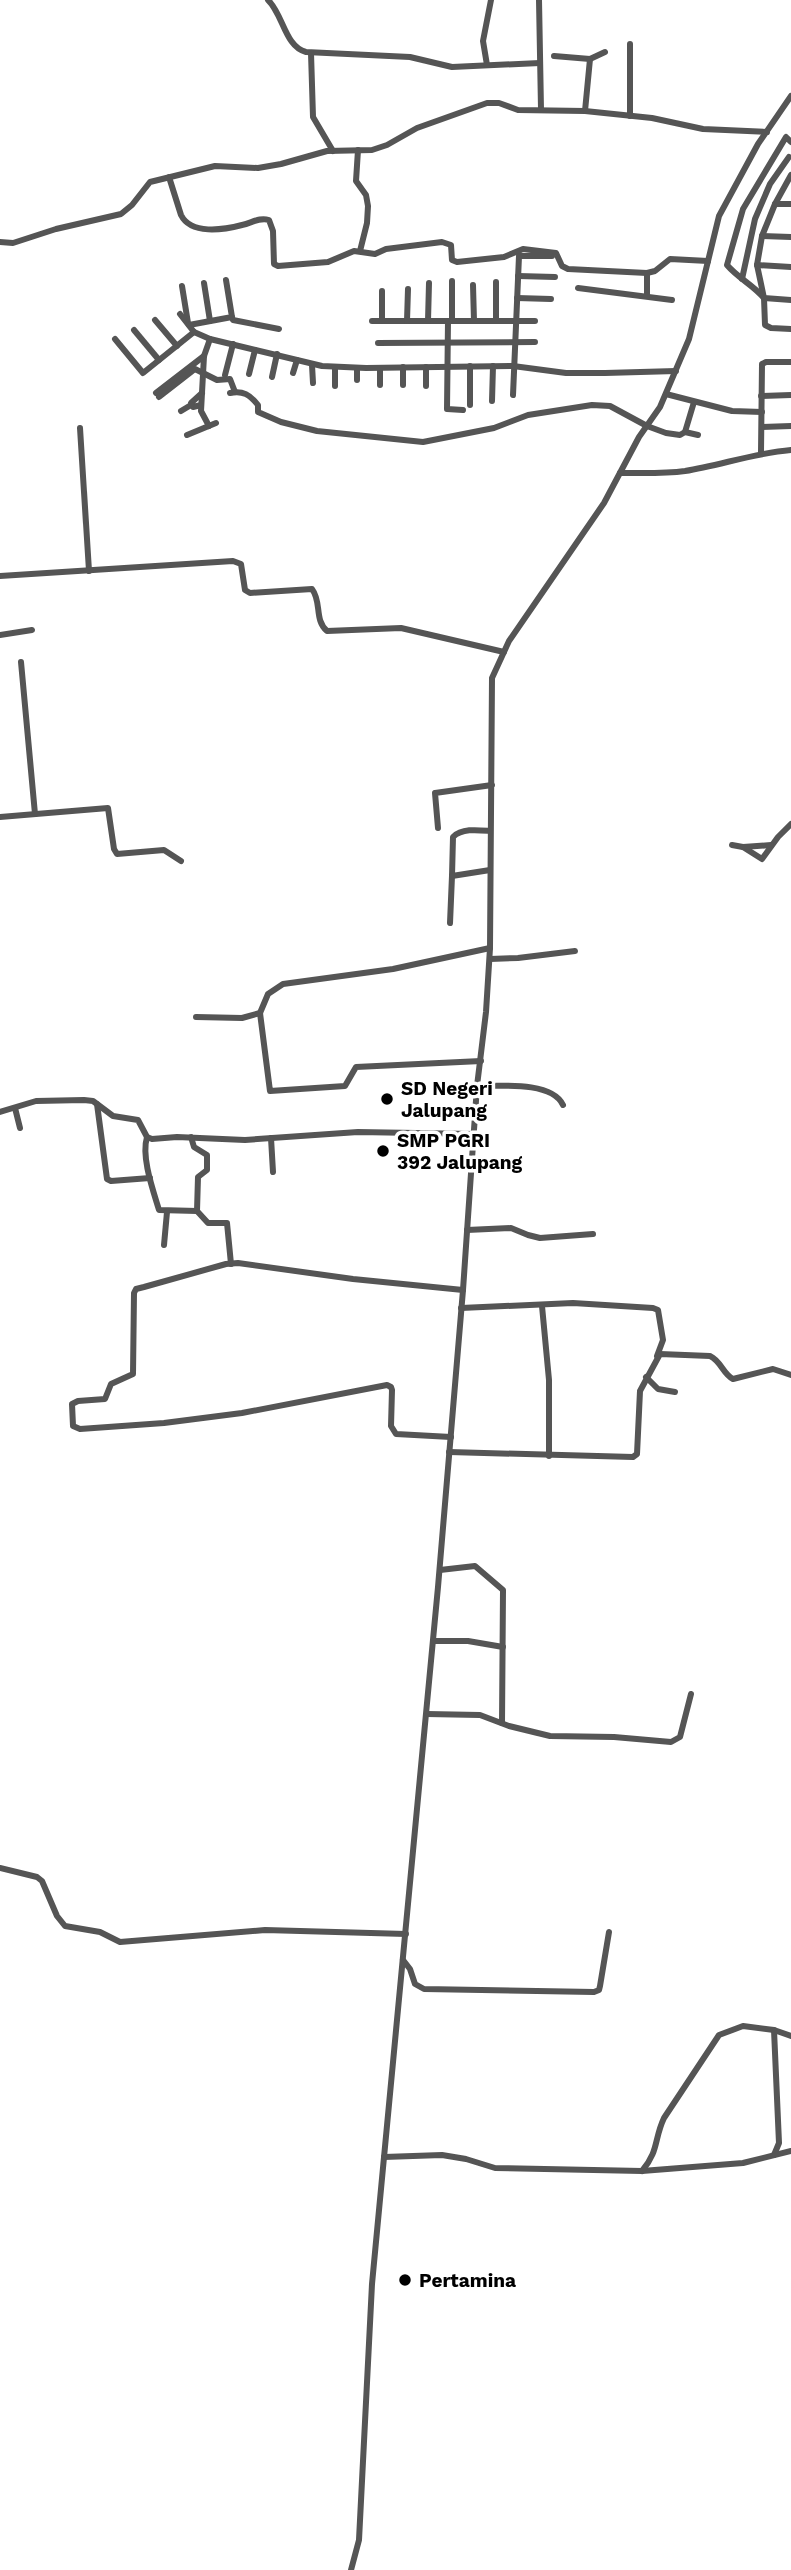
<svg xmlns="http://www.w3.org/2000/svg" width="791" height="2570" font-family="'Work Sans',sans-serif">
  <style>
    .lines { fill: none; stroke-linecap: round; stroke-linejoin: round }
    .minor { stroke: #555; stroke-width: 6 }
    .poi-dot { fill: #000; stroke: #fff; stroke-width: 2.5 }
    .labels { text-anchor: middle; stroke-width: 7; stroke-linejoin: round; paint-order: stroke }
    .poi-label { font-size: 19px; font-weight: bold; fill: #000; stroke: #fff; text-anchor: start }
  </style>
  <rect width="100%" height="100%" fill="#fff"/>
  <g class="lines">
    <g class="minor">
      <path d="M 268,0 C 283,14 285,47 306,52 L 410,57 L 452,67 L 540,63"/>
      <path d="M 539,0 L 541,109"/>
      <path d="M 311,53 L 313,117 L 333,151"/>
      <path d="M 554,56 L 590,59 L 605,52"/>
      <path d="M 487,65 L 483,41 L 491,0"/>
      <path d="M 585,111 L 590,59"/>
      <path d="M 630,116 L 630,44"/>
      <path d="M 791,142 L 786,137 L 743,209 L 727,265 C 738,278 753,285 764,298 L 791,300"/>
      <path d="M 358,150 L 356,181 L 366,195 L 368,206 L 367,223 L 360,251"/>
      <path d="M 791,175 L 775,204 L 762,236 L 757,265 L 764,298 L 765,325 L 771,328 L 791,329"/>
      <path d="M 169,177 L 181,215 C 191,235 223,230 242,225 C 252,223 259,217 269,220 L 273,231 L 274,264 L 278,266 L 328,262 L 354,251 L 375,254 L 386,249 L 442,242 L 451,245 L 452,260 L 457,262 L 504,257 L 523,249 L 556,253 L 562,266 L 568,269 L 647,273 L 655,271 L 670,259 L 708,261"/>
      <path d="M 775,204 L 791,204"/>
      <path d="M 762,236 L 791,237"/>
      <path d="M 0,242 L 13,243 L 56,229 L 121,214 L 132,205 L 150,182 L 215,166 L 258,168 L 281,164 L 327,151 L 372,150 L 387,145 L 417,128 L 487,103 L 499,103 L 518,110 L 585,111 L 652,118 L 703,129 L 767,132"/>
      <path d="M 757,265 L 791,267"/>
      <path d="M 518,276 L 555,277"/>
      <path d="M 742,279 L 755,219 L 770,184 L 789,157"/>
      <path d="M 452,281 L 452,321"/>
      <path d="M 496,282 L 496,321"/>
      <path d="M 204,283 L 210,321"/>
      <path d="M 473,285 L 474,321"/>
      <path d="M 182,286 L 188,323"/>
      <path d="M 578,288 L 672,300"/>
      <path d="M 647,296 L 647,273"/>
      <path d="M 517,298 L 551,299"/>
      <path d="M 180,314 L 194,332 L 210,339"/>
      <path d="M 232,317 L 233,320 L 279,329"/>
      <path d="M 155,320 L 177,346"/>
      <path d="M 372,321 L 535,321"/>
      <path d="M 382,321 L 382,291"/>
      <path d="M 407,321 L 408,289"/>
      <path d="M 428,321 L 429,283"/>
      <path d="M 448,321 L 447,409 L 463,410"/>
      <path d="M 189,325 L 232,317 L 226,280"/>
      <path d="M 134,330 L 159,360"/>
      <path d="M 115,339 L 143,373 L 194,332"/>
      <path d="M 378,343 L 535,342"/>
      <path d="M 312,365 L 313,383"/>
      <path d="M 470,366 L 470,405"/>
      <path d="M 403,367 L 403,385"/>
      <path d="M 357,368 L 357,380"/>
      <path d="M 293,373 L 297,360"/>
      <path d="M 249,374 L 255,350"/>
      <path d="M 225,375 L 233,344"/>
      <path d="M 272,377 L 277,354"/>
      <path d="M 380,385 L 380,368"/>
      <path d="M 335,386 L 335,367"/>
      <path d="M 426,386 L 426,367"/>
      <path d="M 156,393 L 204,356"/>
      <path d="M 230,393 C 243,390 250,395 258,405 L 258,412 L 281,422 L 317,431 L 423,442 L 494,428 L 528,415 L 592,405 L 610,406 L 647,426 L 666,433 L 680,435 L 685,432 L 694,402"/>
      <path d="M 666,394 L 732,411 L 762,412"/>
      <path d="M 513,395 L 519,256 L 552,256"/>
      <path d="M 761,396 L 791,395"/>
      <path d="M 159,397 L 195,369 L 217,380 L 230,379 L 235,392"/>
      <path d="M 492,401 L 493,366"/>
      <path d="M 201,405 L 193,407 L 191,403 L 202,393"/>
      <path d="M 181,411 L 191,405"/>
      <path d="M 209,426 L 201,411 L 204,356 L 210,339 L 322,366 L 366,368 L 513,366 L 566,373 L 605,373 L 676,371"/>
      <path d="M 762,427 L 791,426"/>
      <path d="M 80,428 L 89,571"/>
      <path d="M 685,432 L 698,435"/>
      <path d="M 187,435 L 216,423"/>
      <path d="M 761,452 L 762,364 L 766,362 L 791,362"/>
      <path d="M 620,473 C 641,473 664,474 685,471 C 721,465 755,453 791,450"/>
      <path d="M 0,576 L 233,561 L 241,564 L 245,590 L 250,593 L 312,589 C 322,602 314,620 327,631 L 401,628 L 504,652"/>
      <path d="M 0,635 L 32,630"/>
      <path d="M 21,662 L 35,814"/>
      <path d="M 0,817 L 108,808 L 114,849 L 117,854 L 164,850 L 181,861"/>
      <path d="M 438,828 L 435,793 L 492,785"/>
      <path d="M 732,845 L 743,847 L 762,859 L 778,837 L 791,824"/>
      <path d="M 743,847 L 771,845"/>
      <path d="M 490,870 L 452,876 L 453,837 C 462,828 478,830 490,831"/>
      <path d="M 450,923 L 452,876"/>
      <path d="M 490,959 L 518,958 L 575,951"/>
      <path d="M 260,1013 L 270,1091 L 345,1086 L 356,1067 L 481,1061"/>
      <path d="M 196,1017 L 242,1018 L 260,1013 L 268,994 L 283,984 L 393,969 L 490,948"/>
      <path d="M 477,1086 C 500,1086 552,1081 563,1105"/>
      <path d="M 97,1104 L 107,1179 L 111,1181 L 150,1178"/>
      <path d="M 15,1108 L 20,1128"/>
      <path d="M 0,1112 L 36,1101 L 84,1100 L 93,1101 L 113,1116 L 138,1120 L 147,1137 L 152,1139 L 177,1137 L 245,1140 L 358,1132 L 474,1134"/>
      <path d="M 147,1137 C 141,1157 153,1190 159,1210 L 197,1211 L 208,1223 L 227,1223 L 231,1264"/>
      <path d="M 191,1137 L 194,1147 L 207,1155 L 207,1170 L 198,1177 L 197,1211"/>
      <path d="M 271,1138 L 273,1172"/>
      <path d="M 467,1230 L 511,1228 L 528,1235 L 540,1238 L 593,1234"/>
      <path d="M 164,1245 L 167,1212"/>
      <path d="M 542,1306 L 549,1380 L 549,1456"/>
      <path d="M 461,1308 L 573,1303 L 653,1308 L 658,1310 L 663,1340 L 657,1356"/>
      <path d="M 646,1377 L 658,1389 L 675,1392"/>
      <path d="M 451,1437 L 396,1434 L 391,1426 L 392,1390 L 391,1387 L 387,1385 L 242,1413 L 164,1423 L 80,1429 L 73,1426 L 72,1404 L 78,1401 L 105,1399 L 111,1384 L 133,1374 L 134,1293 L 136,1289 L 144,1287 L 226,1264 L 238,1263 L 353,1279 L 463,1290"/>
      <path d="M 449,1452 L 633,1457 L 637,1454 L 640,1391 L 660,1354 L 710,1356 C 721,1361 723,1374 733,1379 L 773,1369 L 791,1375"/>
      <path d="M 440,1570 L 475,1566 L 503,1590 L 502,1723"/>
      <path d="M 433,1641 L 468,1641 L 503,1647"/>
      <path d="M 427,1714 L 480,1715 L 509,1726 L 550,1736 L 614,1737 L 671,1742 L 680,1737 L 691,1694"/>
      <path d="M 0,1868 L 37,1877 L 42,1881 L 57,1916 L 65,1926 L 100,1932 L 120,1942 L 265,1930 L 406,1934"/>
      <path d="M 403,1960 L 410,1969 L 415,1984 L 424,1989 L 594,1992 L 599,1990 L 600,1986 L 609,1932"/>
      <path d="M 774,2155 L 779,2143 L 774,2030 L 791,2036"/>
      <path d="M 384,2157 L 442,2155 L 466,2159 L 495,2168 L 642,2171 L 743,2163 L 791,2151"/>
      <path d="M 642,2171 C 659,2151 654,2139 664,2118 L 719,2035 L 743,2026 L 774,2030"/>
      <path d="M 351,2570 L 359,2540 L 372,2284 L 438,1587 L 463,1290 L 477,1086 L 486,1012 L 490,948 L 492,678 L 509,641 L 604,503 L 639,437 L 660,407 L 689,339 L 719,216 L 758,144 L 791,96"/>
    </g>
  </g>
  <g class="poi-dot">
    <circle cx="387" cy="1099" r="7"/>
    <circle cx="383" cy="1151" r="7"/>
    <circle cx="405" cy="2280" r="7"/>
  </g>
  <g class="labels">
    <g class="poi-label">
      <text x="401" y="1095">SD Negeri<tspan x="401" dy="22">Jalupang</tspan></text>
      <text x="397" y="1147">SMP PGRI<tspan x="397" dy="22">392 Jalupang</tspan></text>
      <text x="419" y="2287">Pertamina</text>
    </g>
  </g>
</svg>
